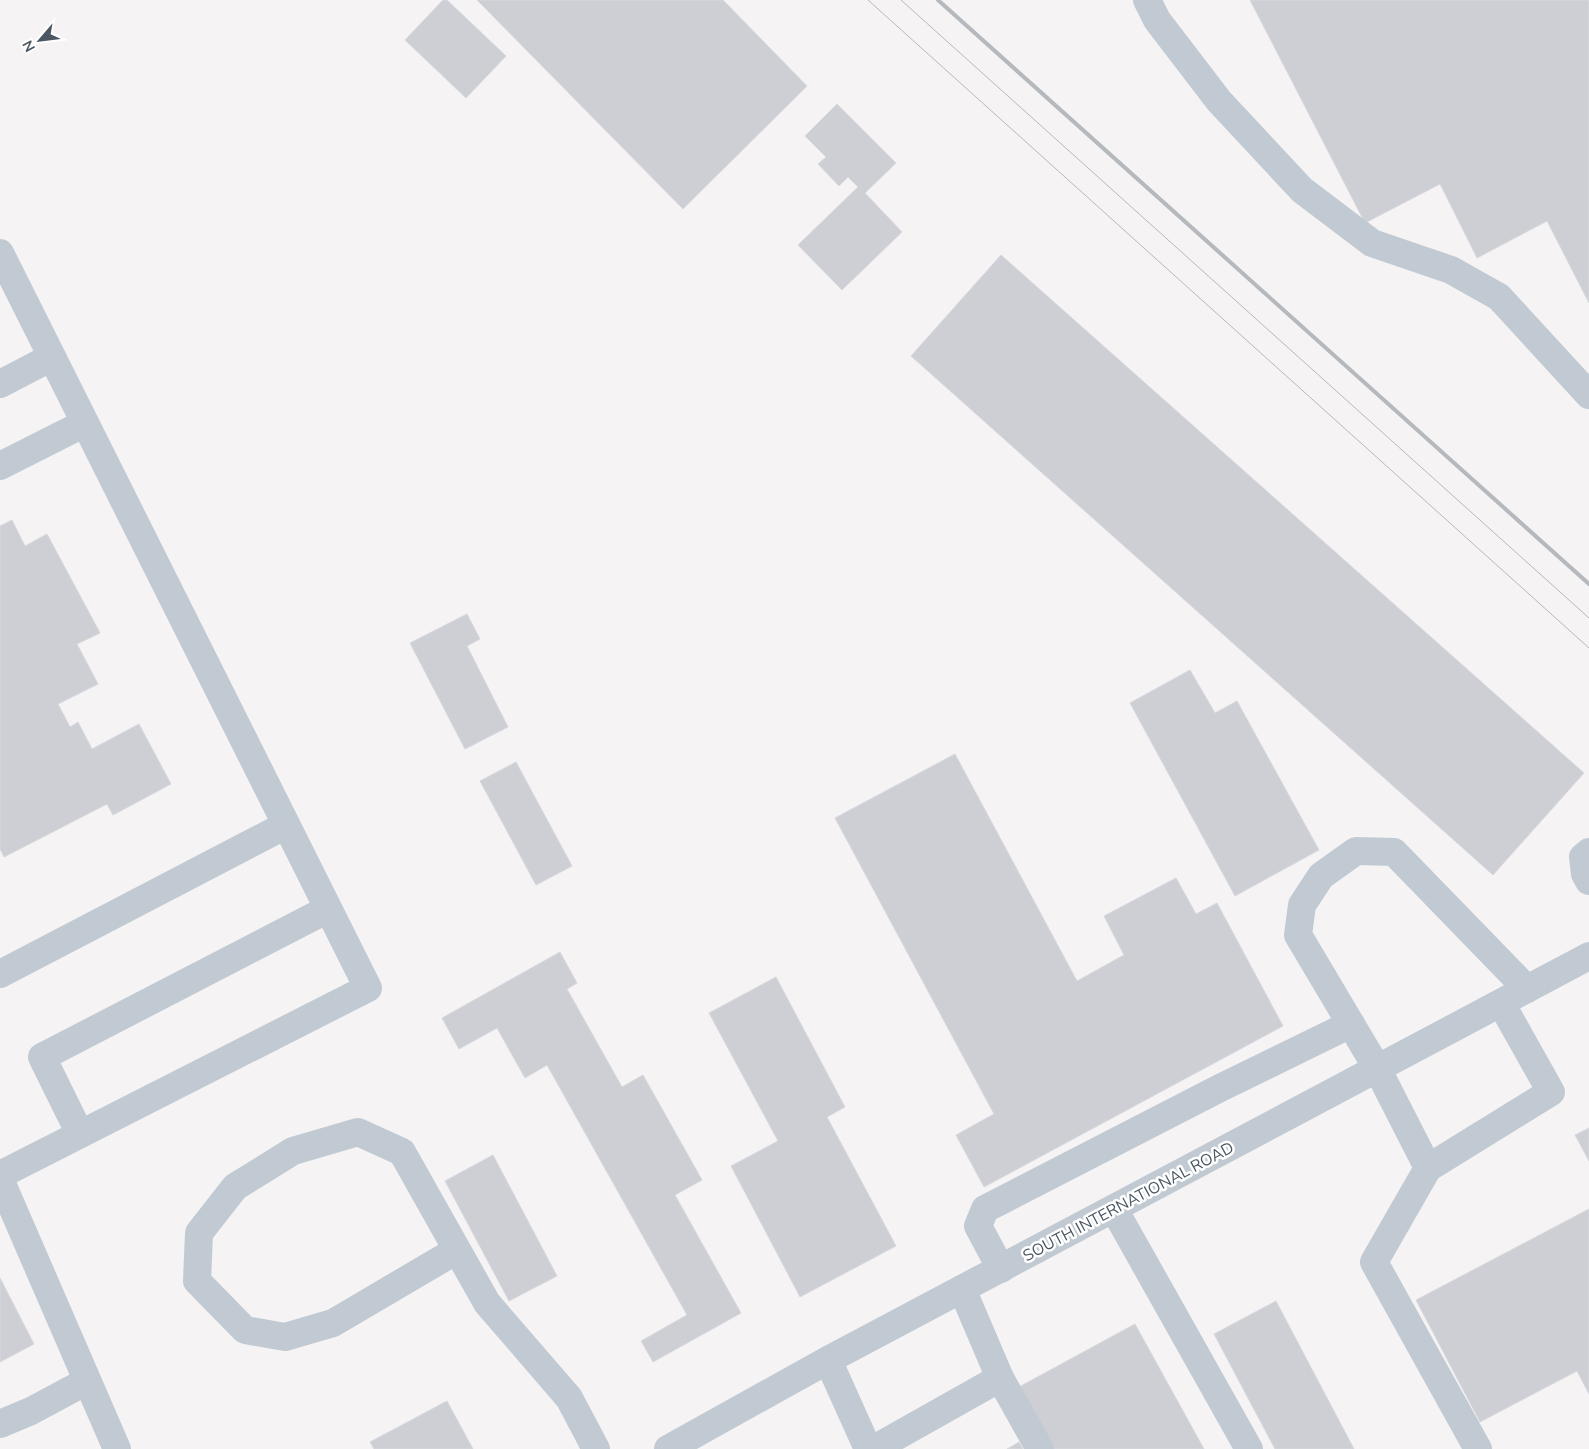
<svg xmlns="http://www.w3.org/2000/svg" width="1589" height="1449" font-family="'Nunito Sans',sans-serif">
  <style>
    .building { fill: #cdcfd5; stroke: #d7d9de }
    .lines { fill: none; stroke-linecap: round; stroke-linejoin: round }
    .minor { stroke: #c1cad2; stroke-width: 28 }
    .tram { stroke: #b5b8bd; stroke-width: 1 }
    .rail { stroke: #b5b8bd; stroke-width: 4 }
    .labels { text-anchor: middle; stroke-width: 5; stroke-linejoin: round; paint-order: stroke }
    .street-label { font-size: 16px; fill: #4a5661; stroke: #fff }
  </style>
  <rect width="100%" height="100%" fill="#f5f3f3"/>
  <g class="building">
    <path d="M 443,0 L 447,0 L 506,56 L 466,98 L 405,40 Z"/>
    <path d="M 477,0 L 723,0 L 807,86 L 683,209 Z"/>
    <path d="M 1250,0 L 1589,0 L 1589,303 L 1547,221 L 1477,258 L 1440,184 L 1365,223 Z"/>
    <path d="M 837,104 L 896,163 L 865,193 L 902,232 L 842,290 L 798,245 L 858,187 L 848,177 L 839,186 L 818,164 L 826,157 L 805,136 Z"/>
    <path d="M 1001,255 L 1584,773 L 1493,875 L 911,356 Z"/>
    <path d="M 12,520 L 25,546 L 47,534 L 100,633 L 77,644 L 98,684 L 58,704 L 70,727 L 78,722 L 92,749 L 139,724 L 171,784 L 113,815 L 107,804 L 4,857 L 0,849 L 0,526 Z"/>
    <path d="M 467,614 L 480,639 L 467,646 L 508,727 L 465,749 L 410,643 Z"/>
    <path d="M 1190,670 L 1215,713 L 1237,701 L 1319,850 L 1235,896 L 1130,703 Z"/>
    <path d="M 955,754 L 1077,981 L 1124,955 L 1104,916 L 1176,878 L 1196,914 L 1217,903 L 1283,1026 L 984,1187 L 956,1135 L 994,1114 L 835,818 Z"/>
    <path d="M 516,762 L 572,866 L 536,885 L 480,781 Z"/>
    <path d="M 560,952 L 577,983 L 567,989 L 622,1087 L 643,1075 L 702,1180 L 675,1195 L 741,1313 L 653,1362 L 641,1341 L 687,1315 L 547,1065 L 525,1078 L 497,1028 L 459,1049 L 442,1018 Z"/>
    <path d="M 776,977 L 845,1107 L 827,1117 L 896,1246 L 800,1297 L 731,1166 L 778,1141 L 709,1013 Z"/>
    <path d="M 1589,1128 L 1589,1161 L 1575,1135 Z"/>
    <path d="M 493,1155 L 557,1276 L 509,1301 L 445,1181 Z"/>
    <path d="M 1589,1209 L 1589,1394 L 1577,1371 L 1480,1422 L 1416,1300 Z"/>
    <path d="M 0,1278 L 34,1344 L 0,1362 Z"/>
    <path d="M 1276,1301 L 1354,1449 L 1275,1449 L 1214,1334 Z"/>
    <path d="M 1135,1324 L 1204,1449 L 1053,1449 L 1019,1387 Z"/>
    <path d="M 447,1401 L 473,1449 L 374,1449 L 370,1442 Z"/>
    <path d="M 1019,1442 L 1023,1449 L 1007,1449 Z"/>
  </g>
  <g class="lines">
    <g class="minor">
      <path d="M 1147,0 L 1157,20 L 1219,101 L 1302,190 L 1372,243 L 1451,270 L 1499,297 L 1589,395"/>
      <path d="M 0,253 L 368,988 L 0,1175"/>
      <path d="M 0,384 L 52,357"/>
      <path d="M 0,466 L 85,423"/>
      <path d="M 1589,852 L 1583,857 L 1585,874 L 1589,881"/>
      <path d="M 0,974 L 286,825"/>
      <path d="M 1501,1003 L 1551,1092 L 1428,1168 L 1377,1068 L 1298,935 L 1302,905 L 1321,876 L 1356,851 L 1394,852 L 1527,989"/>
      <path d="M 80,1134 L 42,1057 L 328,909"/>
      <path d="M 1428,1168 L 1374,1262 L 1478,1449"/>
      <path d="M 0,1179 L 117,1449"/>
      <path d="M 1114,1209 L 1249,1449"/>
      <path d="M 457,1250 L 333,1323 L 285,1337 L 245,1330 L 197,1281 L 199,1233 L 235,1187 L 293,1151 L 358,1132 L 402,1152 L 487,1303 L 569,1398 L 596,1449"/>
      <path d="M 1001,1269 L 978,1226 L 985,1209 L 1220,1088 L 1351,1024"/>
      <path d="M 828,1360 L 868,1449"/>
      <path d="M 1000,1378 L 1040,1449"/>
      <path d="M 0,1424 L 31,1411 L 87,1381"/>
      <path d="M 668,1449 L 828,1360 L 1589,956"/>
      <path d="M 874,1449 L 1000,1378 L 962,1289"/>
    </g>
    <g class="tram">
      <path d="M 868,0 L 1589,648"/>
      <path d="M 901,0 L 1589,618"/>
    </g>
    <path class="rail" d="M 938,0 L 1589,584"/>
  </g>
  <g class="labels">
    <g class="street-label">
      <text transform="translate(1128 1201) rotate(-28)" y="6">SOUTH INTERNATIONAL ROAD</text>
    </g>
  </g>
  <g transform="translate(40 40) rotate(242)" stroke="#ffffff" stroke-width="4" paint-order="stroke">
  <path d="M0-4L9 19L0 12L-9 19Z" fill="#4a5661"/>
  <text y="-8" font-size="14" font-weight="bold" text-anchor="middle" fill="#4a5661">N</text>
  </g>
</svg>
